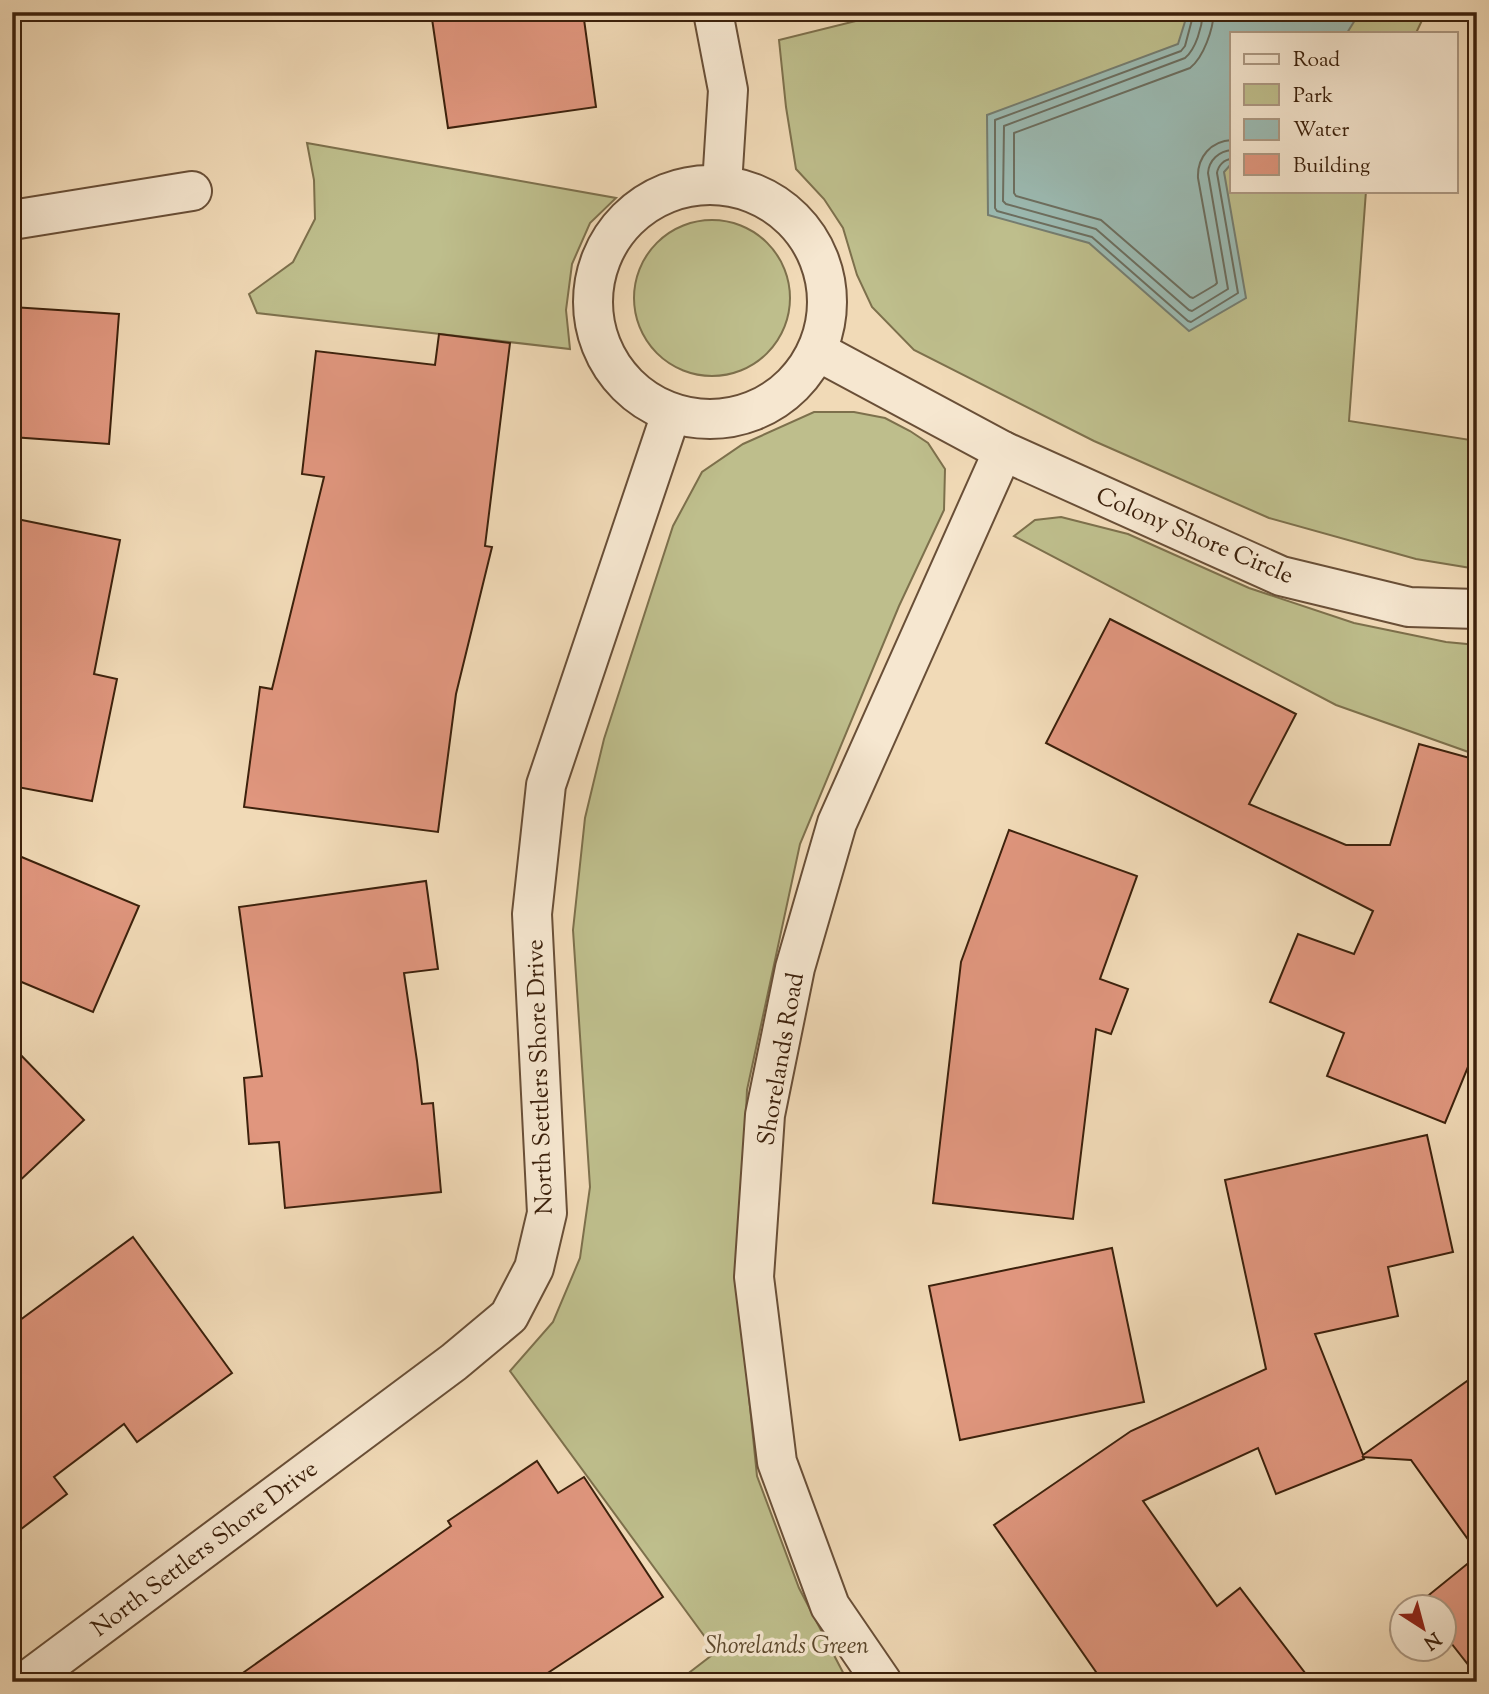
<svg xmlns="http://www.w3.org/2000/svg" width="1489" height="1694" font-family="'Sorts Mill Goudy',serif">
  <style>
    .green { fill: #bebe8c; stroke: #7d704c; stroke-width: 2 }
    .water { fill: #9bbab2; stroke: #757d70; stroke-width: 2 }
    .lines { fill: none; stroke-linecap: round; stroke-linejoin: round }
    .shore { stroke: #6c6e5f; stroke-width: 2 }
    .building { fill: #e0967e; stroke: #3c210c; stroke-width: 2 }
    .minor-casing { stroke: #694f37; stroke-width: 42 }
    .minor { stroke: #f6e7d0; stroke-width: 38 }
    .labels { text-anchor: middle; stroke-width: 7; stroke-linejoin: round; paint-order: stroke }
    .street-label { font-size: 24px; fill: #3c210c; stroke: #f6e7d0 }
    .park-label { font-size: 24px; font-style: italic; fill: #5c482c; stroke: #f6e7d0 }
  </style>
  <rect width="100%" height="100%" fill="#f1dab7"/>
  <filter id="stains"><feTurbulence type="fractalNoise" baseFrequency=".00286" numOctaves="4"/><feColorMatrix values="0 0 0 0 .2 0 0 0 0 .09 0 0 0 0 .02 0 0 0 .5 -.17"/></filter>
  <radialGradient id="worn" r=".72"><stop offset=".6" stop-color="#630" stop-opacity="0"/><stop offset="1" stop-color="#630" stop-opacity=".3"/></radialGradient>
  <g class="green">
    <path d="M 892,12 L 1426,12 L 1416,33 L 1232,33 L 1232,191 L 1366,191 L 1349,421 L 1477,441 L 1477,569 L 1416,559 L 1269,518 L 1094,441 L 914,350 L 872,307 L 857,275 L 843,228 L 824,199 L 796,169 L 786,107 L 779,40 Z"/>
    <path d="M 307,143 L 616,198 L 590,223 L 572,264 L 566,310 L 570,349 L 257,313 L 249,294 L 293,262 L 315,219 L 314,180 Z"/>
    <circle cx="712" cy="298" r="78"/>
    <path d="M 814,412 L 854,412 L 885,418 L 910,431 L 928,443 L 945,469 L 944,510 L 899,606 L 800,844 L 747,1090 L 738,1288 L 757,1476 L 799,1588 L 848,1682 L 677,1682 L 716,1652 L 510,1371 L 553,1322 L 580,1258 L 590,1187 L 573,930 L 585,818 L 604,739 L 673,526 L 702,472 L 743,444 Z"/>
    <path d="M 1061,517 L 1128,534 L 1249,588 L 1354,623 L 1446,642 L 1477,645 L 1477,755 L 1336,705 L 1014,536 L 1035,520 Z"/>
  </g>
  <path class="water" d="M 1188,12 L 1360,12 L 1347,33 L 1232,33 L 1232,163 L 1224,172 L 1246,298 L 1189,331 L 1089,243 L 988,215 L 987,115 L 1178,44 Z"/>
  <g class="lines">
    <g class="shore">
      <path d="M 1194,12 L 1185,46 L 1181,51 L 995,120 L 995,208 L 997,211 L 1092,237 L 1188,321 L 1191,322 L 1238,293 L 1217,173 C 1218,166 1224,159 1232,159"/>
      <path d="M 1203,12 C 1202,27 1196,49 1185,58 L 1004,126 L 1003,201 L 1006,204 L 1096,229 L 1189,310 L 1192,311 L 1228,289 L 1208,173 C 1209,160 1219,151 1232,150"/>
      <path d="M 1214,12 C 1213,29 1204,57 1190,68 L 1014,133 L 1014,193 L 1016,196 L 1101,220 L 1190,297 L 1193,298 L 1215,285 L 1217,283 L 1198,178 C 1197,157 1211,141 1232,140"/>
    </g>
  </g>
  <g class="building">
    <path d="M 431,12 L 583,12 L 596,107 L 448,128 Z"/>
    <path d="M 12,307 L 119,314 L 109,444 L 12,437 Z"/>
    <path d="M 439,334 L 510,343 L 485,546 L 492,547 L 456,694 L 438,832 L 244,807 L 260,687 L 272,689 L 324,477 L 302,474 L 316,351 L 435,365 Z"/>
    <path d="M 12,518 L 120,540 L 94,674 L 117,679 L 92,801 L 12,786 Z"/>
    <path d="M 1110,619 L 1296,714 L 1249,804 L 1346,845 L 1390,845 L 1419,744 L 1477,760 L 1477,1045 L 1445,1123 L 1327,1076 L 1344,1033 L 1270,1002 L 1298,934 L 1354,954 L 1373,911 L 1046,743 Z"/>
    <path d="M 1009,830 L 1137,876 L 1100,979 L 1128,989 L 1111,1034 L 1096,1029 L 1073,1219 L 933,1203 L 961,962 Z"/>
    <path d="M 12,853 L 139,906 L 93,1012 L 12,978 Z"/>
    <path d="M 426,881 L 438,969 L 404,973 L 417,1061 L 422,1104 L 433,1103 L 441,1192 L 285,1208 L 279,1142 L 249,1144 L 244,1078 L 262,1076 L 239,907 Z"/>
    <path d="M 12,1046 L 84,1120 L 12,1188 Z"/>
    <path d="M 1427,1135 L 1453,1252 L 1388,1267 L 1398,1316 L 1315,1334 L 1363,1455 L 1477,1374 L 1477,1552 L 1411,1460 L 1363,1457 L 1364,1459 L 1276,1494 L 1258,1448 L 1143,1501 L 1217,1606 L 1240,1588 L 1312,1682 L 1103,1682 L 994,1525 L 1131,1431 L 1266,1369 L 1225,1180 Z"/>
    <path d="M 133,1237 L 232,1373 L 137,1442 L 124,1424 L 54,1477 L 67,1494 L 12,1536 L 12,1326 Z"/>
    <path d="M 1112,1248 L 1144,1402 L 960,1440 L 929,1286 Z"/>
    <path d="M 537,1461 L 558,1493 L 584,1477 L 663,1597 L 534,1682 L 230,1682 L 451,1526 L 448,1521 Z"/>
    <path d="M 1477,1556 L 1477,1676 L 1444,1634 L 1444,1606 L 1422,1606 L 1419,1603 Z"/>
  </g>
  <g class="lines">
    <g class="minor-casing">
      <g id="minor">
        <path d="M 713,12 L 728,90 L 722,185"/>
        <circle cx="710" cy="302" r="117"/>
        <path d="M 12,220 L 192,191"/>
        <path d="M 817,351 L 1003,451 L 1281,576 L 1409,607 L 1477,609"/>
        <path d="M 25,1682 L 454,1362 L 509,1316 L 534,1268 L 547,1213 L 532,914 L 546,785 L 671,414"/>
        <path d="M 882,1682 L 830,1606 L 777,1462 L 754,1277 L 765,1115 L 795,968 L 837,823 L 1003,451"/>
      </g>
    </g>
    <use href="#minor" class="minor"/>
  </g>
  <g class="labels">
    <g class="street-label">
      <text transform="translate(1195 535) rotate(23)" y="8">Colony Shore Circle</text>
      <text transform="translate(780 1059) rotate(-80)" y="8">Shorelands Road</text>
      <text transform="translate(539 1077) rotate(-92)" y="8">North Settlers Shore Drive</text>
      <text transform="translate(204 1548) rotate(-37)" y="8">North Settlers Shore Drive</text>
    </g>
    <g class="park-label">
      <text x="787" y="1653">Shorelands Green</text>
    </g>
  </g>
  <rect width="1489" height="1694" fill="none" stroke="#f1dab7" stroke-width="42"/>
  <rect x="14" y="14" width="1461" height="1666" fill="none" stroke="#3c210c" stroke-width="3.5"/>
  <rect x="21" y="21" width="1447" height="1652" fill="none" stroke="#3c210c" stroke-width="2"/>
  <rect x="1230" y="32" width="228" height="161" fill="#f6e7d0" stroke="#ac9882" stroke-width="2"/>
  <rect x="1244" y="54" width="35" height="10" fill="#f6e7d0" stroke="#ac9882" stroke-width="2"/>
  <text x="1293" y="66" font-size="21" fill="#3c210c">Road</text>
  <rect x="1244" y="84" width="35" height="21" fill="#bebe8c" stroke="#ac9882" stroke-width="2"/>
  <text x="1293" y="102" font-size="21" fill="#3c210c">Park</text>
  <rect x="1244" y="119" width="35" height="21" fill="#9bbab2" stroke="#ac9882" stroke-width="2"/>
  <text x="1293" y="136" font-size="21" fill="#3c210c">Water</text>
  <rect x="1244" y="154" width="35" height="21" fill="#e0967e" stroke="#ac9882" stroke-width="2"/>
  <text x="1293" y="172" font-size="21" fill="#3c210c">Building</text>
  <g transform="translate(1423 1628) rotate(144)"><circle r="33" fill="#f6e7d0" stroke="#ac9882" stroke-width="2"/>
  <path d="M0-5L12 26L0 18L-12 26Z" fill="#8f2418"/>
  <text y="-10" font-size="19" font-weight="bold" text-anchor="middle" fill="#3c210c">N</text>
  </g>
  <rect width="100%" height="100%" filter="url(#stains)"/>
  <rect width="100%" height="100%" fill="url(#worn)"/>
</svg>
